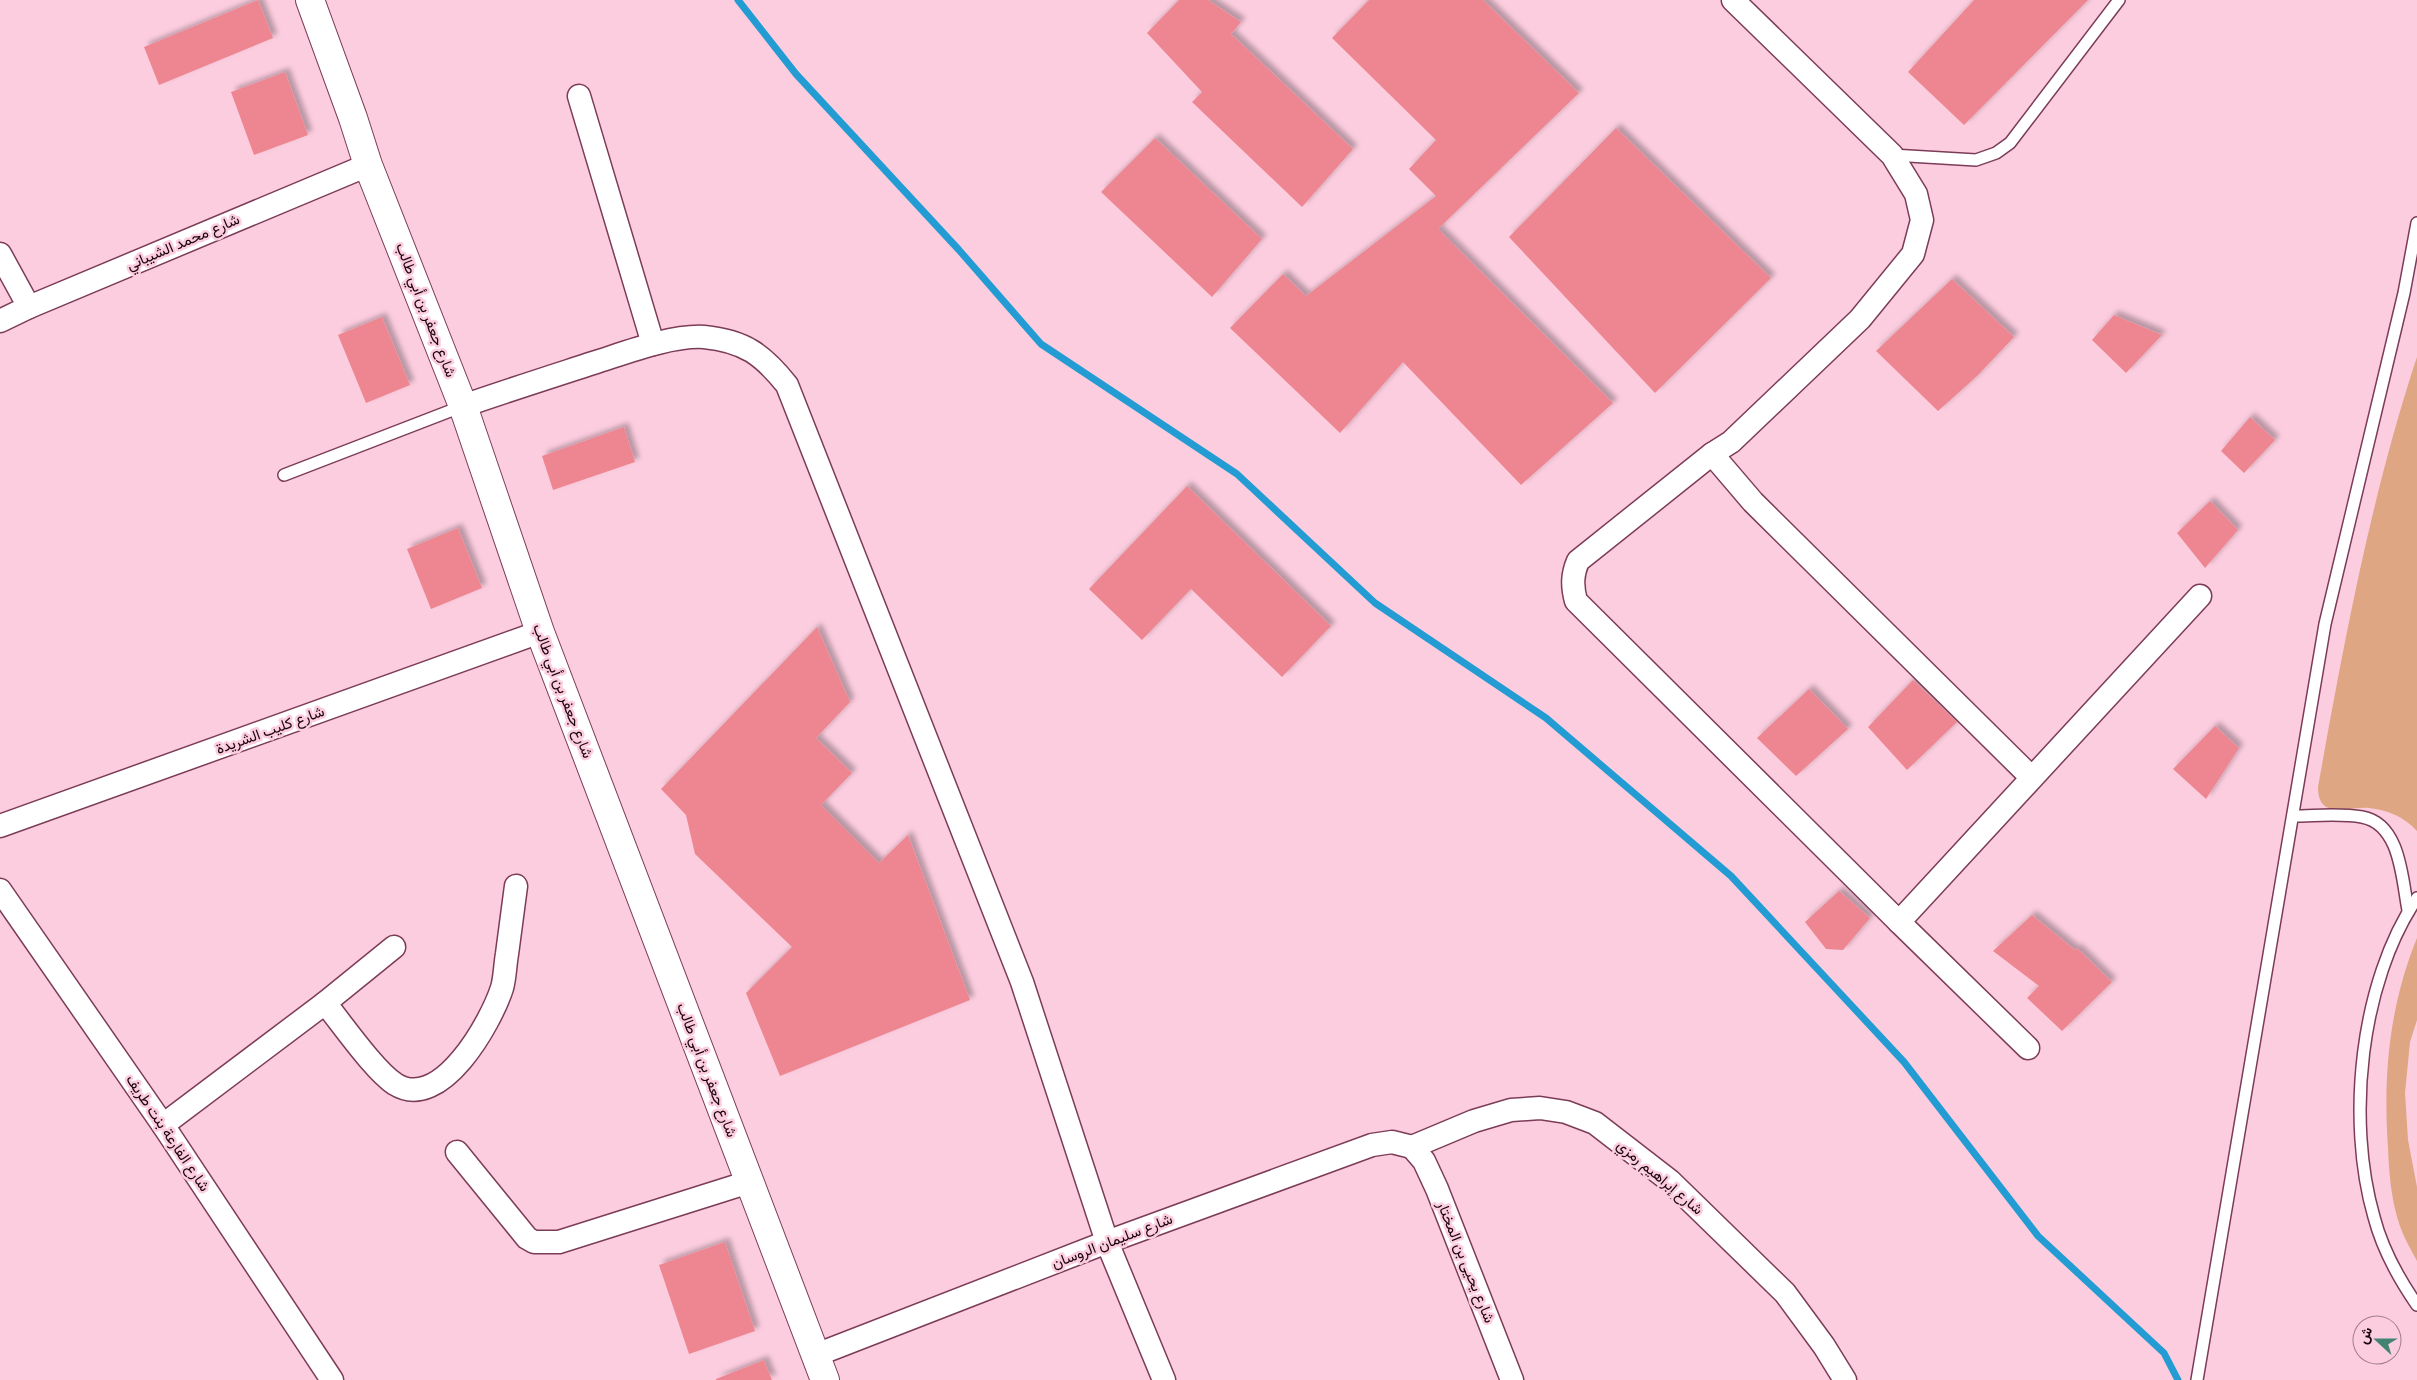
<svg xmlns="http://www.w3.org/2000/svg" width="2417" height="1380" font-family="Karla,Vazirmatn,sans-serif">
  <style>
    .green { fill: #dea682 }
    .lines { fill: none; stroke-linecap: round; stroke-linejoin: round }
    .stream { stroke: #229cd2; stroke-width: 7 }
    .building { fill: #ee8691; filter: url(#shadow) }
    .lane-casing { stroke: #7c3c58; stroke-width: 14 }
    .street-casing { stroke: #7c3c58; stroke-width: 25 }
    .secondary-casing { stroke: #7c3c58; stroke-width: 30 }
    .lane { stroke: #fff; stroke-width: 11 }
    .street { stroke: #fff; stroke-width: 22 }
    .secondary { stroke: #fff; stroke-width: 28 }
    .labels { text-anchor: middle; stroke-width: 5; stroke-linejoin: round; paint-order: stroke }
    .street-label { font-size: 15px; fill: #1b040e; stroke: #fccddf }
  </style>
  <defs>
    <filter id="shadow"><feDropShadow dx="4.5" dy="-4.5" stdDeviation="2.5" flood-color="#0004"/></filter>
  </defs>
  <rect width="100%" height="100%" fill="#fccddf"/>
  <g class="green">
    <path d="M 2417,357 L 2417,831 C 2404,817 2388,810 2369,808 C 2348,806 2318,821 2318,787 C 2344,642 2371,496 2417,357 Z"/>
    <path d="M 2417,938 L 2417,1020 L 2410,1042 L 2405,1093 L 2408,1140 L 2417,1187 L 2417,1261 C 2410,1248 2402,1234 2398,1220 C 2391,1197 2389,1172 2388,1148 C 2383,1075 2389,1007 2417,938 Z"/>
  </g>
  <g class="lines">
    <path class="stream" d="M 738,0 L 796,74 L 959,250 L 1041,344 L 1237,474 L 1375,603 L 1546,718 L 1731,876 L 1904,1062 L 2038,1236 L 2164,1353 L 2178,1380"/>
  </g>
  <g class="building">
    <path d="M 258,0 L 273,38 L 159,85 L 144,47 Z"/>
    <path d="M 1179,0 L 1208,0 L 1241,22 L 1231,34 L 1353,149 L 1302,207 L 1192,102 L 1202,92 L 1147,33 Z"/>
    <path d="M 1369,0 L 1483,0 L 1579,93 L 1438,229 L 1613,403 L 1521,485 L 1403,362 L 1340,433 L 1230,328 L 1283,274 L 1306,296 L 1436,196 L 1409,169 L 1436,140 L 1332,38 Z"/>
    <path d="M 1974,0 L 2088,0 L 1964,125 L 1908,72 Z"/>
    <path d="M 285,72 L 308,135 L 254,155 L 231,92 Z"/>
    <path d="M 1616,128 L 1771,278 L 1655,393 L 1509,237 Z"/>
    <path d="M 1155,138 L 1262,239 L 1212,297 L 1101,192 Z"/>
    <path d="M 1952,279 L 2014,337 L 1977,376 L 1938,411 L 1876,351 Z"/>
    <path d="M 2114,315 L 2162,335 L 2126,373 L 2092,340 Z"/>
    <path d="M 382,317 L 410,385 L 366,403 L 338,335 Z"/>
    <path d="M 2250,417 L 2275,440 L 2244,473 L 2221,451 Z"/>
    <path d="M 624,427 L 635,462 L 553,490 L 542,456 Z"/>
    <path d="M 1187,486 L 1331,626 L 1282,677 L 1191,589 L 1142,640 L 1089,589 Z"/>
    <path d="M 2210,501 L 2238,530 L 2205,568 L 2177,533 Z"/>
    <path d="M 458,528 L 482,588 L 431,609 L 407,549 Z"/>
    <path d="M 817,627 L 850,702 L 816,738 L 852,773 L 821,805 L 879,863 L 908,835 L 970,1000 L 780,1076 L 746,993 L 792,947 L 695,854 L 686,815 L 661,789 Z"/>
    <path d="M 1913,680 L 1957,722 L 1907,770 L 1868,727 Z"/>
    <path d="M 1809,689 L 1848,729 L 1796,776 L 1757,738 Z"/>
    <path d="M 2215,726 L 2239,748 L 2206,799 L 2173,769 Z"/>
    <path d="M 1839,891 L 1870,918 L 1843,950 L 1826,949 L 1805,922 Z"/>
    <path d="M 2032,915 L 2075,950 L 2077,948 L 2112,982 L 2062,1031 L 2027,998 L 2039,986 L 1993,951 Z"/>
    <path d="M 725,1242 L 755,1331 L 689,1354 L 659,1265 Z"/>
    <path d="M 764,1360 L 772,1380 L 716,1380 L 716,1379 Z"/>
  </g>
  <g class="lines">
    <g class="lane-casing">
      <g id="lane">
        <path d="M 1892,155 L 1976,160 L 1996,153 L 2010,143 L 2119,0"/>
        <path d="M 284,475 L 463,406"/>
        <path d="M 2293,816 C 2315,816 2340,813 2362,817 C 2401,824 2402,880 2408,910"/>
        <path d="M 2417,898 C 2360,982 2346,1120 2374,1217 C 2382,1248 2399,1279 2417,1305"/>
        <path d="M 2197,1380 L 2325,624 L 2404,293 L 2417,223"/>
      </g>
    </g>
    <g class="street-casing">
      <g id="street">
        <path d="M 1733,0 L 1892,155 L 1916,194 L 1922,220 L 1913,254 L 1860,319 L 1731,442 L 1712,454 L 1753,502 L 2031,777"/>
        <path d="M 579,96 L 653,344"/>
        <path d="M 0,254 L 29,307"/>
        <path d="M 0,321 L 29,307 L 368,165"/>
        <path d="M 463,406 C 506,391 550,377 593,363 C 625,353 671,335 704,337 C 745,341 763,355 787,385 L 1022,982 L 1107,1242 L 1164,1380"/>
        <path d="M 1712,454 L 1578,561 C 1572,575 1572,586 1576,601 L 1899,922"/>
        <path d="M 0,826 L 540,632"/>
        <path d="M 0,890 L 163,1125 L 332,1380"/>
        <path d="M 325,1003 C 343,1025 374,1070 395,1084 C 441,1113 491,1022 502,988 C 505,978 505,965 507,954 C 510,932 513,909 516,886"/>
        <path d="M 2028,1048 L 1899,922 L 2200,596"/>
        <path d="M 163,1125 L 325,1003 L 394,947"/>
        <path d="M 1412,1147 L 1474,1121 L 1511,1110 L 1540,1108 L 1566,1112 L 1595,1123 L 1670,1181 L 1785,1293 L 1824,1346 L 1845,1380"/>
        <path d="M 1412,1147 L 1424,1161 L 1437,1189 L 1512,1380"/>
        <path d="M 457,1152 L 527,1238 L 534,1242 L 559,1242 L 749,1182"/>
        <path d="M 816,1355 L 1107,1242 L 1372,1145 L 1392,1142 L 1412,1147"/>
      </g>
    </g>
    <g class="secondary-casing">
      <path id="secondary" d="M 310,0 L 353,118 L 368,165 L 463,406 L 540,632 L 825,1380"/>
    </g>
    <use href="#lane" class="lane"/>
    <use href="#street" class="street"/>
    <use href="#secondary" class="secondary"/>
  </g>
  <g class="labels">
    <g class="street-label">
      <text transform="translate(183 242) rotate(-23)" y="5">شارع محمد الشيباني</text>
      <text transform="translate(426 310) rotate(69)" y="5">شارع جعفر بن أبي طالب</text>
      <text transform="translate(563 691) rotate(69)" y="5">شارع جعفر بن أبي طالب</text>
      <text transform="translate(270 730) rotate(-20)" y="5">شارع كليب الشريدة</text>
      <text transform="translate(707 1070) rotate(69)" y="5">شارع جعفر بن أبي طالب</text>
      <text transform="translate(168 1133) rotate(56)" y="5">شارع الفارعة بنت طريف</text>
      <text transform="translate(1660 1177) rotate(40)" y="5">شارع إبراهيم رمزي</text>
      <text transform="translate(1112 1241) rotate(-21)" y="5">شارع سليمان الروسان</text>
      <text transform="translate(1466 1262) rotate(68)" y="5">شارع يحيى بن المختار</text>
    </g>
  </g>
  <g transform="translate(2377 1340) rotate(291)"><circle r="24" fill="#fccddf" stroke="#a27d8b"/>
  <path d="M0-4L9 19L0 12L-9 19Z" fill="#438372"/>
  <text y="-8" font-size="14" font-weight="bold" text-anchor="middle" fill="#1b040e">ش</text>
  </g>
</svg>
